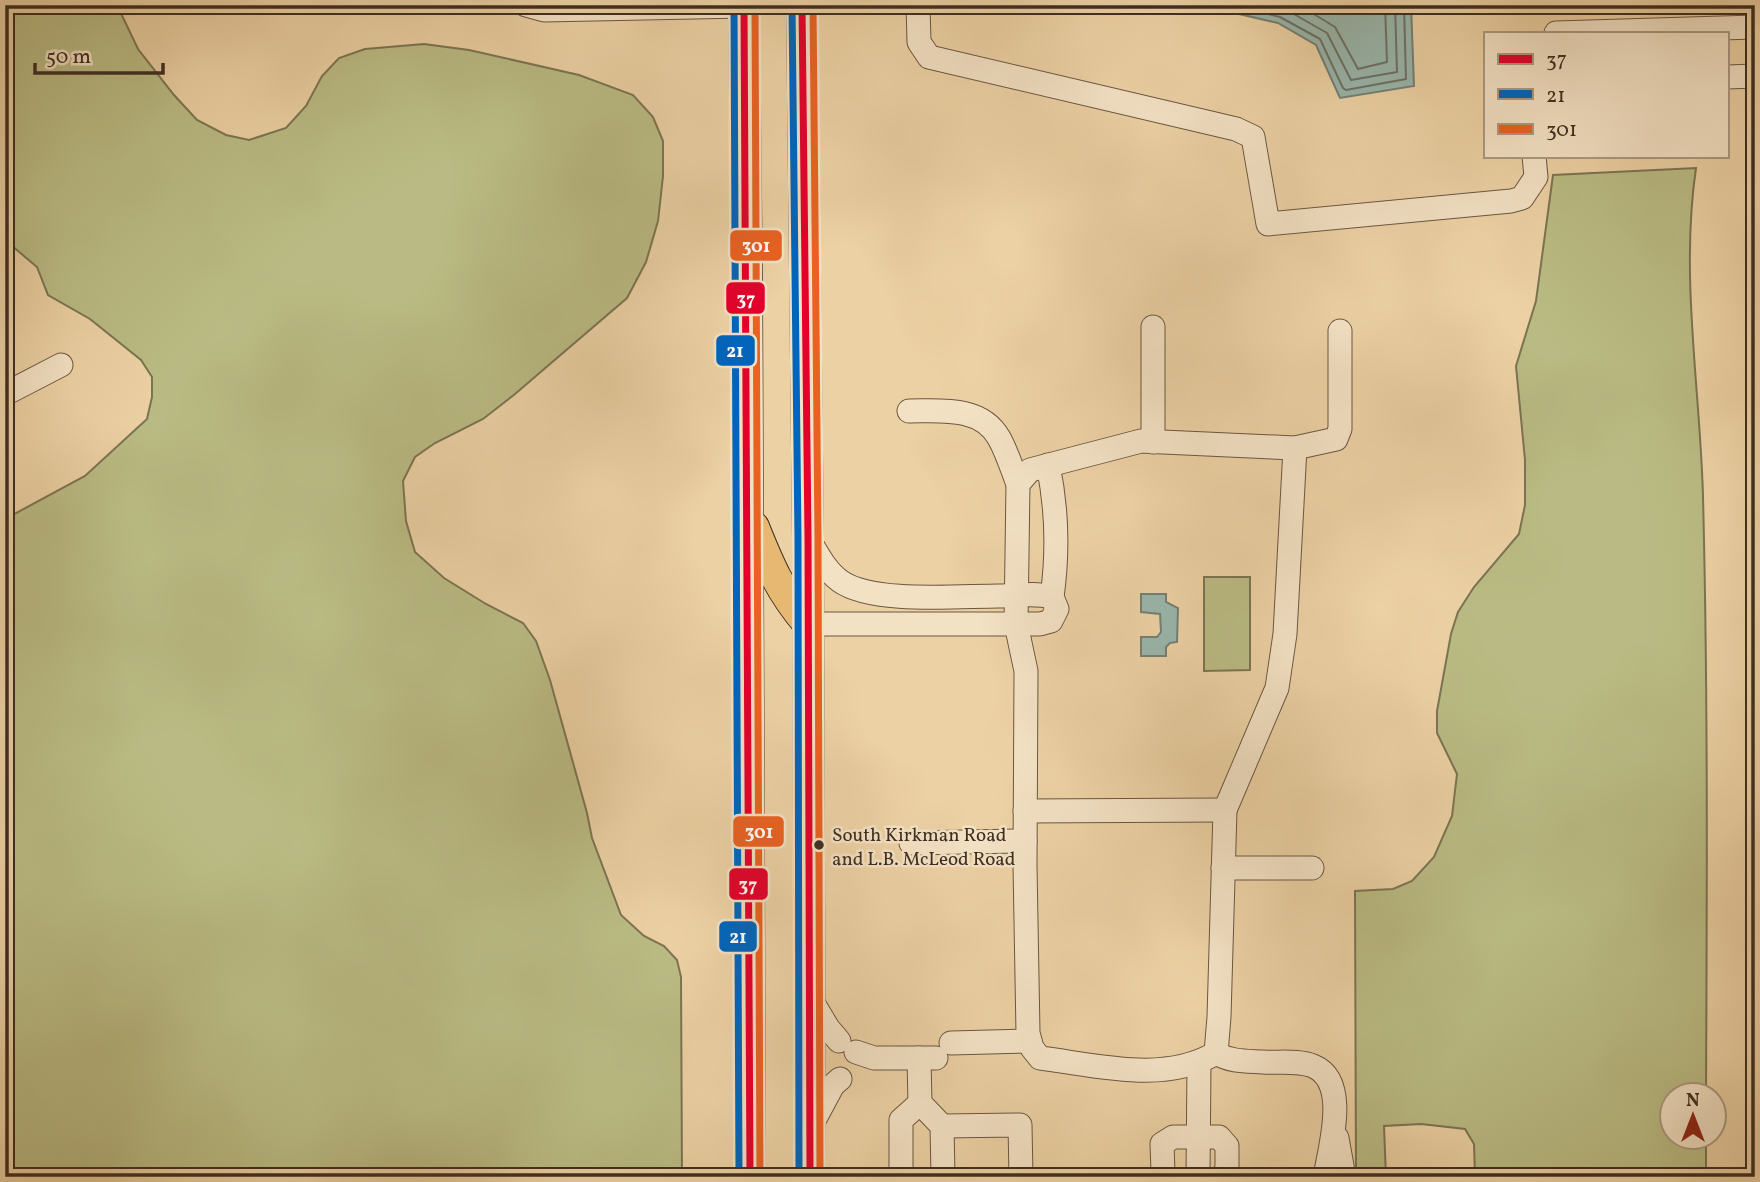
<svg xmlns="http://www.w3.org/2000/svg" width="1760" height="1182" font-family="Vollkorn,serif">
  <style>
    .green { fill: #babb84; stroke: #7c7452; stroke-width: 2 }
    .water { fill: #99b6ac; stroke: #758074; stroke-width: 2 }
    .lines { fill: none; stroke-linecap: round; stroke-linejoin: round }
    .shore { stroke: #6c7266; stroke-width: 2 }
    .minor-casing { stroke: #6a5741; stroke-width: 25 }
    .major-casing { stroke: #3e2e20; stroke-width: 32 }
    .minor { stroke: #f3e1c4; stroke-width: 23 }
    .major { stroke: #e6b872; stroke-width: 30 }
    .bus-1-casing { stroke: #f3e1c4; stroke-width: 12 }
    .bus-2-casing { stroke: #f3e1c4; stroke-width: 12 }
    .bus-3-casing { stroke: #f3e1c4; stroke-width: 12 }
    .bus-1 { stroke: #e4002b; stroke-width: 7 }
    .bus-2 { stroke: #0065bd; stroke-width: 7 }
    .bus-3 { stroke: #e96222; stroke-width: 7 }
    .bus-dot { fill: #3e2e20; stroke: #f3e1c4; stroke-width: 2.5 }
    .labels { text-anchor: middle; stroke-width: 5; stroke-linejoin: round; paint-order: stroke }
    .bus-label { font-size: 19px; fill: #3e2e20; stroke: #f3e1c4; text-anchor: start }
    .line-badge { stroke: #f3e1c4; stroke-width: 2.5 }
    .badge-label { font-size: 19px; text-anchor: middle; font-weight: bold; fill: #fff }
  </style>
  <rect width="100%" height="100%" fill="#ecd1a4"/>
  <filter id="stains"><feTurbulence type="fractalNoise" baseFrequency=".00286" numOctaves="4"/><feColorMatrix values="0 0 0 0 .2 0 0 0 0 .09 0 0 0 0 .02 0 0 0 .5 -.17"/></filter>
  <radialGradient id="worn" r=".72"><stop offset=".6" stop-color="#630" stop-opacity="0"/><stop offset="1" stop-color="#630" stop-opacity=".3"/></radialGradient>
  <g class="green">
    <path d="M 5,5 L 117,5 L 138,49 L 174,95 L 197,120 L 226,135 L 249,140 L 286,128 L 306,106 L 322,76 L 339,58 L 365,49 L 424,44 L 469,50 L 579,75 L 633,95 L 653,117 L 663,141 L 663,176 L 658,221 L 646,262 L 627,298 L 515,394 L 483,419 L 435,443 L 415,457 L 403,481 L 406,521 L 415,552 L 444,578 L 486,604 L 523,623 L 536,641 L 550,680 L 587,813 L 592,838 L 621,915 L 644,936 L 664,946 L 677,960 L 681,977 L 682,1177 L 5,1177 L 5,519 L 85,476 L 147,419 L 152,397 L 152,377 L 141,360 L 90,319 L 48,295 L 37,267 L 5,240 Z"/>
    <path d="M 1696,168 C 1680,276 1700,387 1703,496 C 1708,695 1707,895 1706,1094 L 1672,1094 L 1672,1136 L 1706,1137 L 1706,1177 L 1475,1177 L 1474,1144 L 1465,1129 L 1421,1124 L 1384,1126 L 1386,1177 L 1356,1177 L 1355,891 L 1393,889 L 1412,881 L 1434,857 L 1452,816 L 1457,774 L 1437,733 L 1437,711 L 1451,634 L 1458,612 L 1474,587 L 1519,534 L 1525,505 L 1525,460 L 1516,366 L 1536,301 L 1553,175 Z"/>
    <path d="M 1204,577 L 1250,577 L 1250,670 L 1204,671 Z"/>
  </g>
  <g class="water">
    <path d="M 1200,5 L 1411,5 L 1414,86 L 1340,98 L 1316,45 L 1278,23 Z"/>
    <path d="M 1141,594 L 1166,594 L 1166,602 L 1178,608 L 1177,642 L 1170,643 L 1166,647 L 1166,656 L 1141,656 L 1141,637 L 1157,637 L 1161,632 L 1160,614 L 1141,612 Z"/>
  </g>
  <g class="lines">
    <g class="shore">
      <path d="M 1231,5 L 1280,17 L 1320,39 L 1343,88 L 1346,90 L 1406,79 L 1404,5"/>
      <path d="M 1270,5 L 1285,9 L 1327,33 L 1351,80 L 1397,72 L 1395,5"/>
      <path d="M 1299,5 L 1335,27 L 1358,69 L 1387,62 L 1385,5"/>
    </g>
    <g class="minor-casing">
      <g id="minor">
        <path d="M 526,5 L 544,10 L 744,6"/>
        <path d="M 918,5 L 919,42 L 929,57 L 1236,129 L 1253,137 L 1268,224 L 1511,201 L 1522,198 L 1536,177 L 1534,156"/>
        <path d="M 1556,33 L 1755,27"/>
        <path d="M 1727,77 L 1755,76"/>
        <path d="M 1153,327 L 1153,442"/>
        <path d="M 5,394 L 61,365"/>
        <path d="M 909,411 C 941,411 981,406 999,438 C 1007,452 1012,469 1018,484"/>
        <path d="M 1295,448 L 1285,634 L 1277,688 L 1225,810 L 1219,1017 L 1216,1053 C 1231,1062 1246,1061 1263,1062 C 1278,1063 1299,1060 1313,1066 C 1350,1081 1330,1146 1325,1177"/>
        <path d="M 1048,465 C 1057,508 1058,554 1052,597"/>
        <path d="M 808,538 C 817,553 825,570 840,581 C 872,604 958,596 999,596 C 1017,596 1034,592 1052,597 L 1057,609 L 1051,621 L 1040,624 L 808,624"/>
        <path d="M 1025,811 L 1225,810"/>
        <path d="M 911,843 L 1025,841"/>
        <path d="M 1223,868 L 1312,868"/>
        <path d="M 810,998 L 828,1028 L 839,1041"/>
        <path d="M 951,1043 L 1030,1041"/>
        <path d="M 856,1052 L 874,1058 L 936,1058"/>
        <path d="M 1216,1053 C 1164,1084 1097,1065 1040,1058 L 1032,1048 L 1028,1033 L 1025,865 L 1026,671 L 1016,624 L 1018,484 L 1030,470 L 1141,441 L 1295,448 L 1336,439 L 1340,429 L 1340,331"/>
        <path d="M 919,1058 L 920,1103 L 942,1126 L 943,1177"/>
        <path d="M 811,1126 L 833,1085 L 840,1079"/>
        <path d="M 942,1126 L 1020,1125 L 1021,1177"/>
        <path d="M 1337,1138 L 1344,1177"/>
        <path d="M 901,1177 L 901,1120 L 920,1103"/>
        <path d="M 1165,1177 L 1163,1172 L 1162,1144 L 1173,1137 L 1219,1137 L 1227,1146 L 1227,1169 L 1222,1177"/>
        <path d="M 1198,1177 L 1199,1063"/>
      </g>
    </g>
    <g class="major-casing">
      <g id="major">
        <path d="M 744,5 L 747,289 L 750,1177"/>
        <path d="M 802,5 L 808,538 L 810,1177"/>
        <path d="M 754,527 C 770,567 780,591 808,624"/>
      </g>
    </g>
    <use href="#minor" class="minor"/>
    <use href="#major" class="major"/>
    <g class="bus-1-casing">
      <g id="bus-1">
        <path d="M 744,5 L 750,1177"/>
        <path d="M 802,5 L 808,538 L 810,1177"/>
      </g>
    </g>
    <g class="bus-2-casing">
      <g id="bus-2">
        <path d="M 734,5 L 739,1177"/>
        <path d="M 792,5 L 798,538 L 799,1177"/>
      </g>
    </g>
    <g class="bus-3-casing">
      <g id="bus-3">
        <path d="M 755,5 L 760,1177"/>
        <path d="M 813,5 L 818,538 L 820,1177"/>
      </g>
    </g>
    <use href="#bus-1" class="bus-1"/>
    <use href="#bus-2" class="bus-2"/>
    <use href="#bus-3" class="bus-3"/>
  </g>
  <circle class="bus-dot" cx="819" cy="845" r="6"/>
  <g class="labels">
    <g class="bus-label">
      <text x="832" y="841">South Kirkman Road<tspan x="832" dy="24">and L.B. McLeod Road</tspan></text>
    </g>
  </g>
  <g class="line-badge">
    <rect x="729" y="229" width="54" height="33" rx="7" fill="#e96222"/>
    <rect x="725" y="281" width="41" height="34" rx="7" fill="#e4002b"/>
    <rect x="715" y="334" width="41" height="33" rx="7" fill="#0065bd"/>
    <rect x="732" y="815" width="53" height="33" rx="7" fill="#e96222"/>
    <rect x="728" y="867" width="41" height="34" rx="7" fill="#e4002b"/>
    <rect x="718" y="920" width="40" height="33" rx="7" fill="#0065bd"/>
  </g>
  <g class="badge-label">
    <text x="756" y="252">301</text>
    <text x="746" y="305">37</text>
    <text x="735" y="357">21</text>
    <text x="759" y="838">301</text>
    <text x="748" y="891">37</text>
    <text x="738" y="943">21</text>
  </g>
  <rect width="1760" height="1182" fill="none" stroke="#ecd1a4" stroke-width="28"/>
  <rect x="7" y="7" width="1746" height="1168" fill="none" stroke="#3e2e20" stroke-width="3.5"/>
  <rect x="14" y="14" width="1732" height="1154" fill="none" stroke="#3e2e20" stroke-width="2"/>
  <rect x="1484" y="32" width="245" height="126" fill="#f3e1c4" stroke="#ab9982" stroke-width="2"/>
  <rect x="1498" y="54" width="35" height="10" fill="#e4002b" stroke="#ab9982" stroke-width="2"/>
  <text x="1546" y="66" font-size="21" fill="#3e2e20">37</text>
  <rect x="1498" y="89" width="35" height="10" fill="#0065bd" stroke="#ab9982" stroke-width="2"/>
  <text x="1546" y="102" font-size="21" fill="#3e2e20">21</text>
  <rect x="1498" y="124" width="35" height="10" fill="#e96222" stroke="#ab9982" stroke-width="2"/>
  <text x="1546" y="136" font-size="21" fill="#3e2e20">301</text>
  <g transform="translate(1693 1116)"><circle r="33" fill="#f3e1c4" stroke="#ab9982" stroke-width="2"/>
  <path d="M0-5L12 26L0 18L-12 26Z" fill="#8f2418"/>
  <text y="-10" font-size="19" font-weight="bold" text-anchor="middle" fill="#3e2e20">N</text>
  </g>
  <path d="M35 63v10h128v-10" fill="none" stroke="#3e2e20" stroke-width="3.5"/>
  <text x="46" y="63" font-size="21" fill="#3e2e20" stroke="#f3e1c4" stroke-width="5" paint-order="stroke">50 m</text>
  <rect width="100%" height="100%" filter="url(#stains)"/>
  <rect width="100%" height="100%" fill="url(#worn)"/>
</svg>
